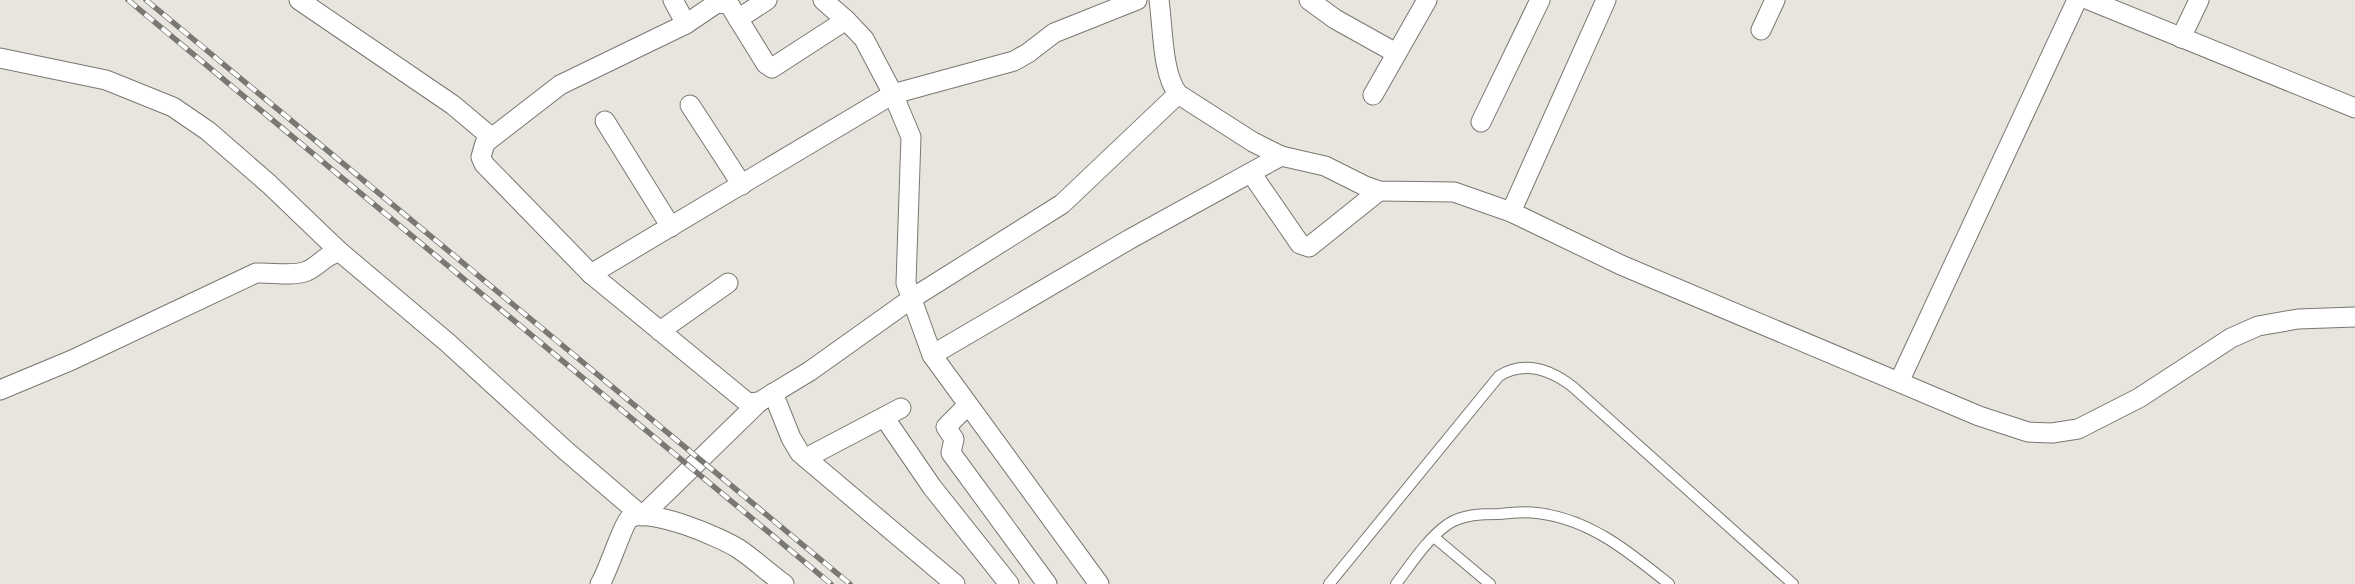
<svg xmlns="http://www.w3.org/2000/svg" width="2355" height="584" font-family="Inter,sans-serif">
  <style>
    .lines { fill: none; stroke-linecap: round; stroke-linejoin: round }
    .lane-casing { stroke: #797770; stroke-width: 12 }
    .street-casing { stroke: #797770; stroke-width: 21 }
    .lane { stroke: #fff; stroke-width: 10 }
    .street { stroke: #fff; stroke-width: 19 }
    .rail-casing { stroke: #7a7873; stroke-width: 5.5 }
    .rail { stroke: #fff; stroke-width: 4; stroke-dasharray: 11; stroke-linecap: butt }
  </style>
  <rect width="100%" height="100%" fill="#e8e5de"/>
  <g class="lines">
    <g class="lane-casing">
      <g id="lane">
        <path d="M 1435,538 L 1490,584"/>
        <path d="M 1329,584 L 1499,376 C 1525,360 1551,370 1573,387 L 1793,584"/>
        <path d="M 1396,584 C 1411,564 1427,539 1448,524 C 1464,514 1482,514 1499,514 C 1512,513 1525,511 1537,513 C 1590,519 1629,552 1669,584"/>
      </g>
    </g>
    <g class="street-casing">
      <g id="street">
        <path d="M 299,0 L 453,105 L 491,137"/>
        <path d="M 673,0 L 686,24"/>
        <path d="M 823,0 L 846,20 L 864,39 L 893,94 L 911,137 L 906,283 L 932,355"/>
        <path d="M 1159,0 C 1163,27 1162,74 1178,94 L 1253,142 L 1281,156"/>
        <path d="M 1309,0 L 1335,19 L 1396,53"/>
        <path d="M 2089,0 L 2355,108"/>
        <path d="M 738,19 L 767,0"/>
        <path d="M 846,20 L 772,68 L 766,64 L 729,4 L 717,3 L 686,24 L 560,85 L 485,143 L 481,157 L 484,164 L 591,274 L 748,403 L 759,402 L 810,371 L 911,299 L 1062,204 L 1178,94"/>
        <path d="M 1761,30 L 1775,0"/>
        <path d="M 2181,38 L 2199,0"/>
        <path d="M 0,58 L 106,80 L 173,107 L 208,131 L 269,184 L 340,252"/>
        <path d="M 1373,95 L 1427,0"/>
        <path d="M 690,105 L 742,185"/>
        <path d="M 605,121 L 671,227"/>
        <path d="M 1481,122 L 1540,0"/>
        <path d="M 1251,173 L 1300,244 L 1309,247 L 1379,191"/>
        <path d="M 1511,212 L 1606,0"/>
        <path d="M 591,274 L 893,94 L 1014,61 L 1028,53 L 1054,33 L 1137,0"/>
        <path d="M 660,331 L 728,283"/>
        <path d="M 1899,382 L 2077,0"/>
        <path d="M 0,390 L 72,360 L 256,273 C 273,272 291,277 307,271 C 319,266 327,253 340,252 L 448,343 L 565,450 L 642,516 L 759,402"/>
        <path d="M 773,393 L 791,438 L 800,453 L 955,584"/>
        <path d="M 968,405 L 946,427 L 954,439 L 951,453 L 1047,584"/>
        <path d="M 884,417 L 932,487 L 1009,584"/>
        <path d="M 806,458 L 901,408"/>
        <path d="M 600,584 C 608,572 623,523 630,518 C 650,507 720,537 739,549 C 755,560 769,573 784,584"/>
        <path d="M 1099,584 L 932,355 L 1130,239 L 1281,156 L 1325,166 L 1365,186 L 1379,191 L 1454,192 L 1511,212 L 1621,265 L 1979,416 L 2028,432 L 2052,433 L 2078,429 L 2139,398 L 2231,338 L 2258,326 L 2298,319 L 2355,317"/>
      </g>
    </g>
    <use href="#lane" class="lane"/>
    <use href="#street" class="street"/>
    <g class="rail-casing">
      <g id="rail">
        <path d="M 128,0 L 831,584"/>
        <path d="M 146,0 L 850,584"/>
      </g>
    </g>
    <use href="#rail" class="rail"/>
  </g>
</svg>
